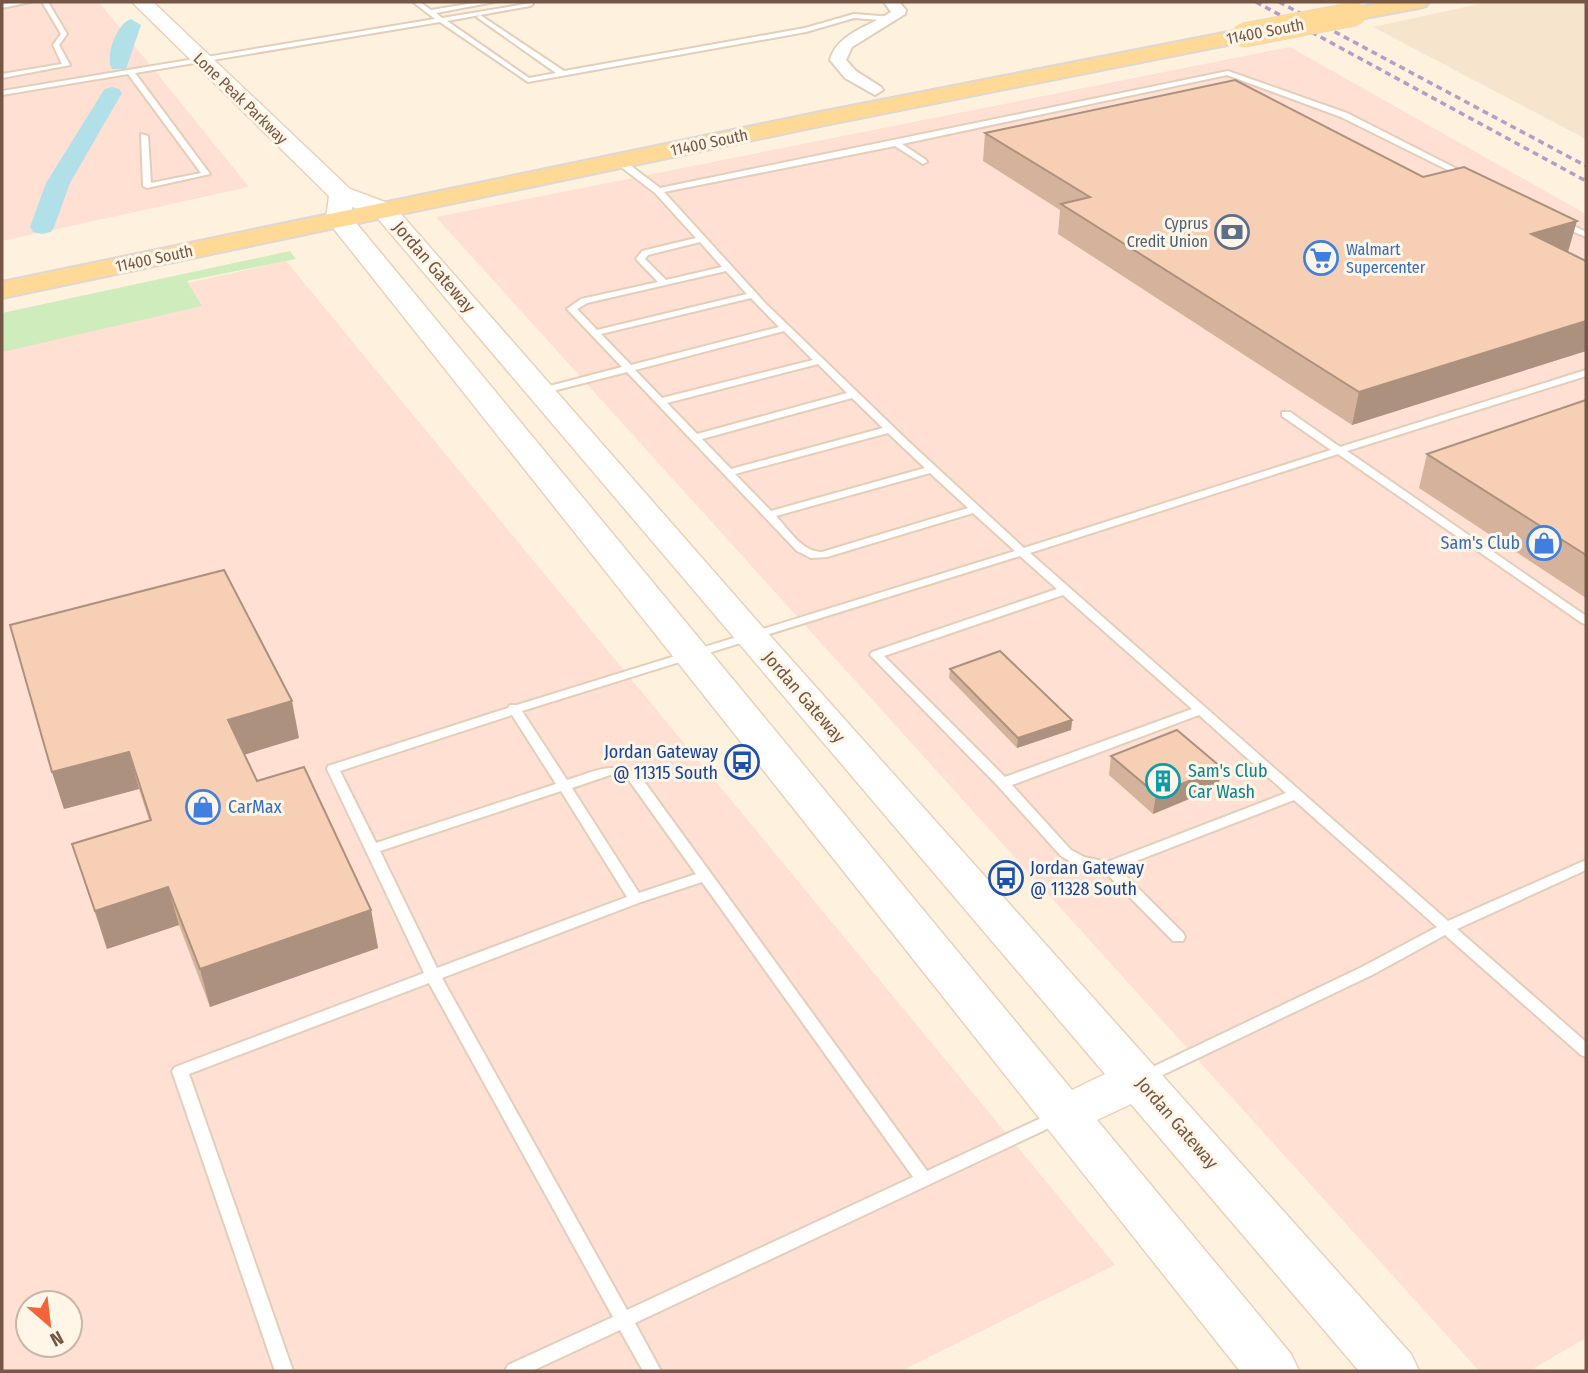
<svg xmlns="http://www.w3.org/2000/svg" width="1588" height="1373" font-family="'Fira Sans Condensed',sans-serif">
  <style>
    .residential { fill: #f6e4cc }
    .commercial { fill: #ffe0d2; fill-rule: evenodd }
    .green { fill: #cfecbc }
    .lines { fill: none; stroke-linecap: round; stroke-linejoin: round }
    .canal { fill: #b2e0e9; fill-rule: evenodd }
    .service-casing { stroke: #e3ceba; stroke-width: 4 }
    .minor-casing { stroke: #e3ceba; stroke-width: 4 }
    .secondary-casing { stroke: #ead1b9; stroke-width: 3 }
    .primary-casing { stroke: #ded7d2; stroke-width: 4 }
    .service { fill: #fff; fill-rule: evenodd }
    .minor { fill: #fff; fill-rule: evenodd }
    .secondary { fill: #fff; fill-rule: evenodd }
    .primary { fill: #ffd995; fill-rule: evenodd }
    .rail { stroke: #b49dc7; stroke-width: 3.5; stroke-dasharray: 6 4.5; stroke-linecap: butt }
    .primary-bridge-casing { stroke: #ded7d2; stroke-width: 25; stroke-linecap: butt }
    .primary-bridge { stroke: #ffd995; stroke-width: 24 }
    .wall { fill: #d4b29b }
    .shaded-wall { fill: #ac917e }
    .building { fill: #f6cfb4; stroke: #ac917e; stroke-width: 2 }
    .labels { text-anchor: middle; stroke-width: 6; stroke-linejoin: round; paint-order: stroke }
    .far-street-label { font-size: 16px; fill: #765745; stroke: #fff6e7 }
    .far-service-label { font-size: 16px; fill: #4e5e75; stroke: #fff6e7; text-anchor: end }
    .far-shop-label { font-size: 16px; fill: #366cbe; stroke: #fff6e7; text-anchor: start }
    .street-label { font-size: 18px; fill: #765745; stroke: #fff6e7 }
    .shop-label { font-size: 18px; fill: #366cbe; stroke: #fff6e7; text-anchor: end }
    .transit-label { font-size: 18px; fill: #164399; stroke: #fff6e7; text-anchor: end }
    .culture-label { font-size: 18px; fill: #0d838f; stroke: #fff6e7; text-anchor: start }
  </style>
  <rect width="100%" height="100%" fill="#fef2de"/>
  <path class="residential" d="M 1488,2 L 1586,2 L 1586,139 L 1373,27 Z"/>
  <g class="commercial">
    <path d="M 2,2 L 99,2 L 249,187 L 2,241 Z"/>
    <path d="M 1290,47 L 1586,214 L 1586,1338 L 1529,1371 L 1479,1371 L 436,217 Z"/>
    <path d="M 286,261 L 1115,1265 L 901,1371 L 2,1371 L 2,350 L 110,300 ZM 28,1303 L 70,1303 L 70,1345 L 28,1345 Z"/>
  </g>
  <path class="green" d="M 290,251 L 296,259 L 187,281 L 202,306 L 2,352 L 2,313 Z"/>
  <g class="lines">
    <g class="canal">
      <path d="M 131,19 L 141,25 L 126,69 L 112,69 C 104,57 117,23 131,19 Z"/>
      <path d="M 112,87 L 119,89 L 122,93 L 70,183 L 54,227 L 51,232 L 42,234 L 33,232 L 30,227 L 46,183 L 102,93 L 105,89 Z"/>
    </g>
    <g class="service-casing">
      <g id="service">
        <path d="M 16,2 L 30,2 L 2,8 L 2,4 Z"/>
        <path d="M 42,2 L 48,2 L 67,34 L 59,45 L 70,65 L 2,78 L 2,74 L 62,64 L 53,45 L 61,34 Z"/>
        <path d="M 413,2 L 420,2 L 431,10 L 480,2 L 494,2 L 436,13 L 442,18 L 532,3 L 533,4 L 530,6 L 480,15 L 564,71 L 805,28 L 854,14 L 893,17 L 896,19 L 893,21 L 854,18 L 806,32 L 528,82 L 440,22 L 135,73 L 210,174 L 147,188 L 143,186 L 141,134 L 148,136 L 151,183 L 201,173 L 128,74 L 2,95 L 2,91 L 435,19 ZM 480,15 L 477,17 L 478,18 L 556,73 L 529,78 L 447,21 Z"/>
        <path d="M 1228,71 L 1347,113 L 1471,176 L 1464,178 L 1341,117 L 1227,75 L 902,144 L 926,160 L 927,162 L 923,164 L 895,146 L 664,192 L 766,304 L 909,442 L 1024,548 L 1331,450 L 1282,416 L 1282,412 L 1290,412 L 1340,447 L 1586,370 L 1586,376 L 1347,451 L 1586,616 L 1586,624 L 1582,623 L 1338,454 L 1030,553 L 1448,921 L 1586,860 L 1586,870 L 1457,929 L 1586,1042 L 1586,1057 L 1581,1055 L 1445,935 L 1372,975 L 1150,1081 L 1145,1083 L 1140,1081 L 1137,1077 L 1140,1073 L 1362,967 L 1437,927 L 1294,800 L 1118,868 L 1183,933 L 1185,937 L 1183,941 L 1173,941 L 1104,871 L 1075,864 L 1061,856 L 998,786 L 870,655 L 872,652 L 1057,589 L 1020,556 L 522,711 L 567,780 C 596,771 607,762 638,773 L 927,1171 L 1052,1113 L 1058,1111 L 1064,1113 L 1066,1117 L 1064,1121 L 635,1323 L 661,1371 L 643,1371 L 620,1330 L 532,1371 L 505,1371 L 508,1365 L 613,1317 L 429,983 L 189,1074 L 293,1371 L 275,1371 L 172,1071 L 175,1067 L 424,973 L 327,769 L 328,766 L 508,708 L 510,705 L 517,705 L 1015,551 L 973,513 L 827,557 L 811,558 L 797,551 L 627,372 L 541,394 L 538,393 L 538,389 L 622,367 L 567,309 L 581,299 L 658,282 L 636,259 L 642,251 L 696,238 L 655,193 L 616,163 L 616,159 L 622,159 L 660,188 ZM 700,242 L 722,267 L 666,280 L 645,259 L 648,255 ZM 726,271 L 747,294 L 597,330 L 577,309 L 587,303 ZM 751,298 L 779,327 L 631,365 L 601,334 ZM 784,331 L 813,360 L 662,398 L 635,370 ZM 818,364 L 847,393 L 697,434 L 667,403 ZM 852,398 L 883,428 L 731,469 L 702,439 ZM 888,433 L 925,468 L 771,511 L 735,474 ZM 930,473 L 968,508 L 822,552 C 802,552 789,530 776,516 ZM 1063,595 L 1192,709 L 1005,777 L 884,656 ZM 512,715 L 556,784 L 376,843 L 340,771 ZM 1199,715 L 1286,793 L 1107,862 L 1084,857 L 1071,850 L 1012,785 ZM 610,775 L 618,775 L 628,779 L 696,874 L 639,893 L 572,788 ZM 561,791 L 627,897 L 437,968 L 380,851 ZM 702,882 L 913,1177 L 627,1310 L 442,978 L 641,902 Z"/>
        <path d="M 1558,221 L 1564,221 L 1586,232 L 1586,237 L 1558,225 Z"/>
      </g>
    </g>
    <g class="minor-casing">
      <path id="minor" d="M 884,2 L 899,2 L 906,10 L 905,14 L 852,47 L 846,60 L 856,71 L 881,87 L 883,90 L 875,95 L 845,78 L 830,60 C 837,33 871,26 891,12 Z"/>
    </g>
    <g class="secondary-casing">
      <path id="secondary" d="M 132,2 L 153,2 L 350,189 L 393,205 L 773,639 L 1411,1354 L 1419,1371 L 1359,1371 L 1131,1104 L 1097,1120 L 1291,1354 L 1299,1371 L 1240,1371 L 330,224 L 326,219 L 329,196 ZM 352,207 L 375,215 L 1105,1074 L 1072,1090 L 352,218 Z"/>
    </g>
    <g class="primary-casing">
      <g id="primary">
        <path d="M 1386,2 L 1429,2 L 1426,6 L 1419,8 L 1354,20 L 1347,18 L 1343,14 L 1347,10 Z"/>
        <path d="M 1244,29 L 1252,30 L 1255,35 L 1252,40 L 820,126 L 2,298 L 2,282 L 820,112 Z"/>
      </g>
    </g>
    <use href="#service" class="service"/>
    <use href="#minor" class="minor"/>
    <use href="#secondary" class="secondary"/>
    <use href="#primary" class="primary"/>
    <g class="rail">
      <path d="M 1256,2 L 1586,181"/>
      <path d="M 1279,2 L 1586,166"/>
    </g>
    <g class="primary-bridge-casing">
      <path id="primary-bridge" d="M 1244,35 L 1354,14"/>
    </g>
    <use href="#primary-bridge" class="primary-bridge"/>
  </g>
  <g class="wall">
    <path d="M 985,133 L 1568,252 L 1586,261 L 1586,351 L 1352,425 L 1058,234 L 1060,210 L 983,161 Z"/>
    <path d="M 1586,400 L 1586,598 L 1419,488 L 1427,454 Z"/>
    <path d="M 950,669 L 1072,720 L 1071,730 L 1017,748 L 949,678 Z"/>
    <path d="M 299,738 L 244,754 L 257,781 L 371,910 L 378,948 L 210,1007 L 179,925 L 107,949 L 72,844 L 149,820 L 139,789 L 64,809 L 52,772 Z"/>
    <path d="M 1111,756 L 1222,768 L 1218,787 L 1153,814 L 1109,775 Z"/>
  </g>
  <g class="shaded-wall">
    <path d="M 1577,221 L 1568,252 L 1524,264 L 1531,234 Z"/>
    <path d="M 1586,321 L 1586,351 L 1352,425 L 1359,392 Z"/>
    <path d="M 292,701 L 299,738 L 237,757 L 228,720 Z"/>
    <path d="M 1072,720 L 1071,730 L 1017,748 L 1018,738 Z"/>
    <path d="M 129,752 L 139,789 L 64,809 L 52,772 Z"/>
    <path d="M 1222,768 L 1218,787 L 1153,814 L 1156,794 Z"/>
    <path d="M 168,887 L 179,925 L 107,949 L 95,911 Z"/>
    <path d="M 371,910 L 378,948 L 210,1007 L 200,969 Z"/>
  </g>
  <g class="building">
    <path d="M 1235,80 L 1423,177 L 1464,167 L 1577,221 L 1531,234 L 1586,261 L 1586,321 L 1359,392 L 1061,204 L 1090,197 L 985,133 Z"/>
    <path d="M 1586,400 L 1586,555 L 1427,454 Z"/>
    <path d="M 224,570 L 292,701 L 228,720 L 257,781 L 304,767 L 371,910 L 200,969 L 168,887 L 95,911 L 72,844 L 151,820 L 129,752 L 52,772 L 10,625 Z"/>
    <path d="M 1000,651 L 1072,720 L 1018,738 L 950,669 Z"/>
    <path d="M 1177,730 L 1222,768 L 1156,794 L 1111,756 Z"/>
  </g>
  <defs>
    <g id="bank-ring" transform="scale(1.75)"><circle r="9.5" fill="#fff6e7" stroke="#5c6f8a" stroke-width="1.5"/><path d="M-6-4H6V4H-6ZM0-2.3a2.3 2.3 0 1 0 0 4.6a2.3 2.3 0 1 0 0-4.6Z" fill="#5c6f8a"/></g>
    <g id="supermarket-ring" transform="scale(1.75)"><circle r="9.5" fill="#fff6e7" stroke="#3f7fe0" stroke-width="1.5"/><path d="M-6-5.5h2.5l.6 2H6L4.5 2H-2.5L-4.4-4H-6ZM-1.5 3.2a1.3 1.3 0 1 0 .1 0ZM3 3.2a1.3 1.3 0 1 0 .1 0Z" fill="#3f7fe0"/></g>
    <g id="shop-ring" transform="scale(1.75)"><circle r="9.5" fill="#fff6e7" stroke="#3f7fe0" stroke-width="1.5"/><path d="M-5-2.5h2.3a2.7 3.5 0 0 1 5.4 0H5L5.5 6h-11ZM-1.5-2.5h3a1.5 2.3 0 0 0-3 0Z" fill="#3f7fe0"/></g>
    <g id="bus-ring" transform="scale(1.75)"><circle r="9.5" fill="#fff6e7" stroke="#1a4fb4" stroke-width="1.5"/><path d="M-5-6H5V4H4V6H2V4H-2V6H-4V4H-5ZM-3.5-4V0h7V-4ZM-3.5 1.2v1.5H-2V1.2ZM2 1.2v1.5H3.5V1.2Z" fill="#1a4fb4"/></g>
    <g id="building-ring" transform="scale(1.75)"><circle r="9.5" fill="#fff6e7" stroke="#0f9aa8" stroke-width="1.5"/><path d="M-4-6H4V6H1V3H-1V6H-4ZM-2.5-4.3h1.7v1.8h-1.7ZM.8-4.3h1.7v1.8H.8ZM-2.5-1h1.7V.8h-1.7ZM.8-1h1.7V.8H.8Z" fill="#0f9aa8"/></g>
  </defs>
  <g fill-rule="evenodd">
    <use href="#bank-ring" x="1232" y="232"/>
    <use href="#supermarket-ring" x="1321" y="258"/>
    <use href="#shop-ring" x="1544" y="543"/>
    <use href="#bus-ring" x="742" y="762"/>
    <use href="#building-ring" x="1163" y="781"/>
    <use href="#shop-ring" x="203" y="807"/>
    <use href="#bus-ring" x="1006" y="878"/>
  </g>
  <g class="labels">
    <g class="far-street-label">
      <text transform="translate(1265 31) rotate(-11)" y="6">11400 South</text>
      <text transform="translate(241 98) rotate(44)" y="6">Lone Peak Parkway</text>
      <text transform="translate(709 142) rotate(-12)" y="6">11400 South</text>
      <text transform="translate(154 258) rotate(-12)" y="6">11400 South</text>
    </g>
    <g class="far-service-label">
      <text x="1208" y="229">Cyprus<tspan x="1208" dy="18">Credit Union</tspan></text>
    </g>
    <g class="far-shop-label">
      <text x="1346" y="255">Walmart<tspan x="1346" dy="18">Supercenter</tspan></text>
    </g>
    <g class="street-label">
      <text transform="translate(434 267) rotate(49)" y="6">Jordan Gateway</text>
      <text transform="translate(804 697) rotate(49)" y="6">Jordan Gateway</text>
      <text transform="translate(1177 1123) rotate(49)" y="6">Jordan Gateway</text>
    </g>
    <g class="shop-label">
      <text x="1520" y="549">Sam's Club</text>
      <text x="228" y="813" text-anchor="start">CarMax</text>
    </g>
    <g class="transit-label">
      <text x="718" y="758">Jordan Gateway<tspan x="718" dy="21">@ 11315 South</tspan></text>
      <text x="1030" y="874" text-anchor="start">Jordan Gateway<tspan x="1030" dy="21">@ 11328 South</tspan></text>
    </g>
    <g class="culture-label">
      <text x="1188" y="777">Sam's Club<tspan x="1188" dy="21">Car Wash</tspan></text>
    </g>
  </g>
  <rect width="1588" height="1373" fill="none" stroke="#765745" stroke-width="7"/>
  <g transform="translate(49 1324) rotate(152)"><circle r="33" fill="#fff6e7" stroke="#c8b6a6" stroke-width="2"/>
  <path d="M0-5L12 26L0 18L-12 26Z" fill="#f36438"/>
  <text y="-10" font-size="19" font-weight="bold" text-anchor="middle" fill="#765745">N</text>
  </g>
</svg>
